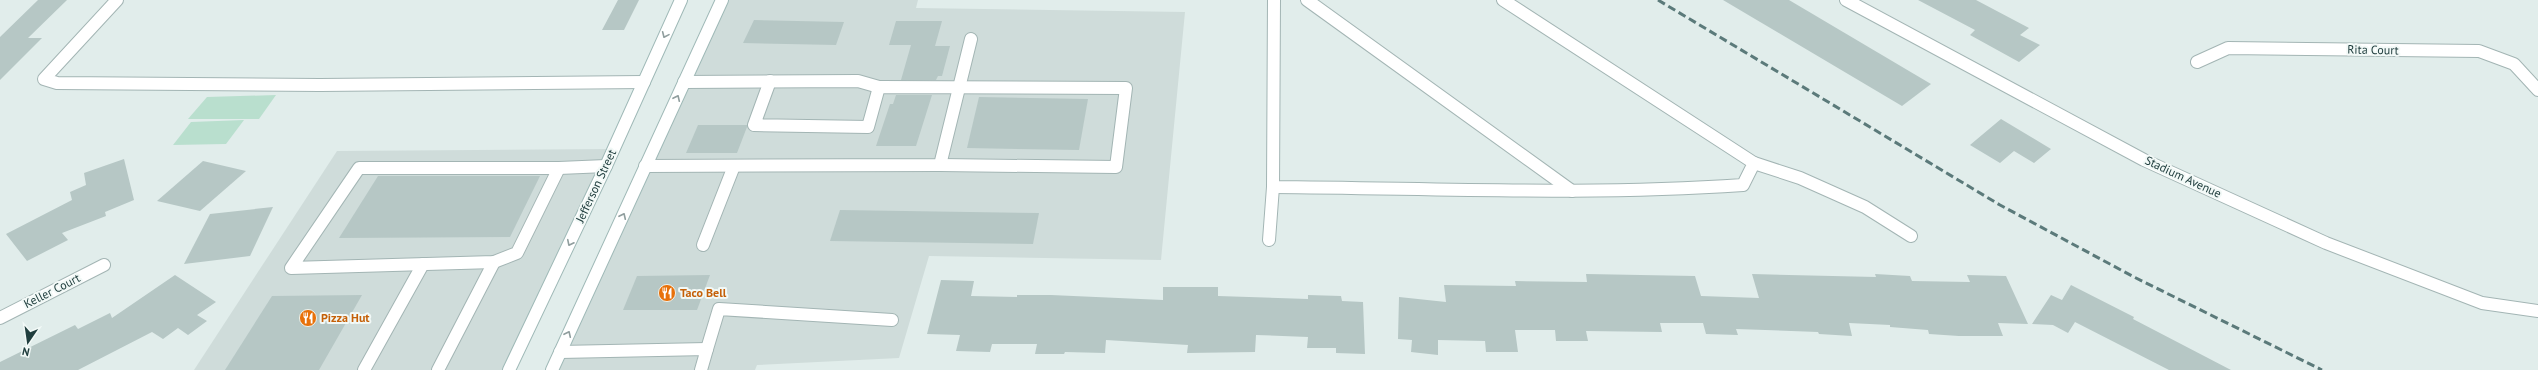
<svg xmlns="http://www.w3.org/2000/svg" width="2538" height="370" font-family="'PT Sans',sans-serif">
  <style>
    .built { fill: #cfdcda }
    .green { fill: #b9dfce }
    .building { fill: #b6c7c5 }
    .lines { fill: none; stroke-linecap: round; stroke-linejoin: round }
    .service-casing { stroke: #a3b5b4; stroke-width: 14 }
    .minor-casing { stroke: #a3b5b4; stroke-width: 14 }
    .secondary-casing { stroke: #9fb9b7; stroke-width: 14 }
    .service { stroke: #fff; stroke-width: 12 }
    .minor { stroke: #fff; stroke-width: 12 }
    .secondary { stroke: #fff; stroke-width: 12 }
    .rail { stroke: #5b7a7a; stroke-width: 3; stroke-dasharray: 8 4; stroke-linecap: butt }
    .oneway { stroke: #909e9e }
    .labels { text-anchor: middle; stroke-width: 4; stroke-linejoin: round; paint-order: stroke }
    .street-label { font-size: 12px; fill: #203e3e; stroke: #f2f9f7 }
    .food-label { font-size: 12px; font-weight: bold; fill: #c56008; stroke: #f2f9f7; text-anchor: start }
  </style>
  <rect width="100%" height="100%" fill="#e1edeb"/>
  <g class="built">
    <path d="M 722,0 L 918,0 L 916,8 L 1185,12 L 1161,260 L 929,256 L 899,358 L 757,365 L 755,370 L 552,370 Z"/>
    <path d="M 614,149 L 509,370 L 194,370 L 337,151 Z"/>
  </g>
  <g class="green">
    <path d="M 276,95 L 259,119 L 188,119 L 207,97 Z"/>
    <path d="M 244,120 L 226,144 L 173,145 L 191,122 Z"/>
  </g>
  <g class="building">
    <path d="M 38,0 L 67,0 L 28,38 L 42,38 L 0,80 L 0,37 Z"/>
    <path d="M 618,0 L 639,0 L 624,30 L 602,30 Z"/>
    <path d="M 1723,0 L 1789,0 L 1931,84 L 1902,106 Z"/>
    <path d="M 1918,0 L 1976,0 L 2029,28 L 2020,35 L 2040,45 L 2019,62 L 1970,35 L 1975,30 Z"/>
    <path d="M 754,20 L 844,22 L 836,45 L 743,43 Z"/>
    <path d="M 896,21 L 942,21 L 935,46 L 950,46 L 942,76 L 938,76 L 936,80 L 901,80 L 911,45 L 889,45 Z"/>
    <path d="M 896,95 L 932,95 L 916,146 L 876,146 L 890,104 L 893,104 Z"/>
    <path d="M 979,97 L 1088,99 L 1079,150 L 967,148 Z"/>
    <path d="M 2001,119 L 2051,149 L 2034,163 L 2014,151 L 2000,163 L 1970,145 Z"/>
    <path d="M 698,125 L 747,125 L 747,127 L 737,153 L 686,153 Z"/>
    <path d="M 124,159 L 134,200 L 105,212 L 106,216 L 62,233 L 68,240 L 27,261 L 6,234 L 72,200 L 70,192 L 86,185 L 84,173 Z"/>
    <path d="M 203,161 L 246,171 L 200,211 L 157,201 Z"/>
    <path d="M 378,176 L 540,176 L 510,237 L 339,238 Z"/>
    <path d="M 273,207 L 250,256 L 184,264 L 210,214 Z"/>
    <path d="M 840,210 L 1039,213 L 1033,244 L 830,241 Z"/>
    <path d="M 1586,274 L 1695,276 L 1701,296 L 1759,298 L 1752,274 L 1876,277 L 1875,274 L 1910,276 L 1912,281 L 1970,282 L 1967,275 L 2006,276 L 2028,324 L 1998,323 L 2003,336 L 1959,336 L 1929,334 L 1928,330 L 1890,327 L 1890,325 L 1849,323 L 1852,336 L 1819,334 L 1818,332 L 1736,329 L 1738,335 L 1706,334 L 1703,323 L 1660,323 L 1662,332 L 1586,331 L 1588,341 L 1556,341 L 1555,330 L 1515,330 L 1518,352 L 1486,352 L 1485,341 L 1438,340 L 1438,355 L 1411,352 L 1412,340 L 1398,339 L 1399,297 L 1446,302 L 1444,285 L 1516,286 L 1515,281 L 1587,282 Z"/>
    <path d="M 175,275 L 216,302 L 197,315 L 207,321 L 188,335 L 178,328 L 163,339 L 152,332 L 78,370 L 0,370 L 0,362 L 75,325 L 78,329 L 110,313 L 112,318 Z"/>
    <path d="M 710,275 L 697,310 L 623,310 L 637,276 Z"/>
    <path d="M 941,280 L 974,281 L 971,296 L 1017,297 L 1017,295 L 1051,295 L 1163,300 L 1163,287 L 1218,287 L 1218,296 L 1308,299 L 1308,295 L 1341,296 L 1342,301 L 1363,302 L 1365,354 L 1336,353 L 1336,348 L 1307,348 L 1308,337 L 1256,335 L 1255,352 L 1187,353 L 1188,345 L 1106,340 L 1105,353 L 1065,352 L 1064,354 L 1035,354 L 1037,344 L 992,344 L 990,352 L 956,351 L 960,335 L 927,334 Z"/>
    <path d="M 2071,285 L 2134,317 L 2133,319 L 2231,370 L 2169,370 L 2075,322 L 2068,333 L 2053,325 L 2032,324 L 2051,295 L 2062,300 Z"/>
    <path d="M 362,295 L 319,370 L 225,370 L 272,296 Z"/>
  </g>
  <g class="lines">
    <g class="service-casing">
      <g id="service">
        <path d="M 117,0 L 44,79 L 57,83 L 320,85 L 644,82"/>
        <path d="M 1274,0 L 1273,187 C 1430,188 1586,196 1743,185 L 1754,163 L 1503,0"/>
        <path d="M 1307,0 L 1572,191"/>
        <path d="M 770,81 L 754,125 L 868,127 L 879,87 L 1126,88 L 1116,167 L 940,165"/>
        <path d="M 684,82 L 858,81 L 879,87"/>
        <path d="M 1754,163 L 1800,178 L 1865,207 L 1911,236"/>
        <path d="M 645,166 L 940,165 L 971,39"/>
        <path d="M 359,168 L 559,168 L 517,253 L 494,262 L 291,268 Z"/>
        <path d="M 559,168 L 606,166"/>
        <path d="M 1269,240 L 1273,187"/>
        <path d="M 703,245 L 734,166"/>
        <path d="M 707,349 L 719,309 L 892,320"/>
        <path d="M 560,352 L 707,349 L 701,370"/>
        <path d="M 364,370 L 423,264"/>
        <path d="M 438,370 L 494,262"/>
      </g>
    </g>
    <g class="minor-casing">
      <g id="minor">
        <path d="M 1846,0 L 2144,160 L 2326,243 L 2482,303 L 2538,311"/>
        <path d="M 2197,62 L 2228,48 L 2479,51 L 2514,64 L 2538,90"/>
        <path d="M 0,318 L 104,265"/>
      </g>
    </g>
    <g class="secondary-casing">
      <g id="secondary">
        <path d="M 509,370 L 606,166 L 681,0"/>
        <path d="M 552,370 L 722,0"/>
      </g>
    </g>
    <use href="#service" class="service"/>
    <use href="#minor" class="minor"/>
    <use href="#secondary" class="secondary"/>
    <path class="rail" d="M 1658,0 L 2000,205 L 2134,277 L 2322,370"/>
  </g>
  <defs><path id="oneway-chevron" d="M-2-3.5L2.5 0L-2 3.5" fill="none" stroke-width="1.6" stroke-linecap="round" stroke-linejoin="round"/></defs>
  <g class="oneway">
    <use href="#oneway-chevron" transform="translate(665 35) rotate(114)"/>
    <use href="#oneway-chevron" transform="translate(677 98) rotate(-65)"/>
    <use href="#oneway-chevron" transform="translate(623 216) rotate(-65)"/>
    <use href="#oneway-chevron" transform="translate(570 243) rotate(116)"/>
    <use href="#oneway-chevron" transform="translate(568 334) rotate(-65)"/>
  </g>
  <defs>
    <g id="restaurant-disc" transform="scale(0.9)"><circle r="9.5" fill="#e8710a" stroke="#f2f9f7"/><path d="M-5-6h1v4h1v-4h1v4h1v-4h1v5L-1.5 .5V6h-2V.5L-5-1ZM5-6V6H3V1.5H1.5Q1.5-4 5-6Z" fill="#fff"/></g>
  </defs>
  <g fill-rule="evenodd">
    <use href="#restaurant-disc" x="667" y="293"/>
    <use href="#restaurant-disc" x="308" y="318"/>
  </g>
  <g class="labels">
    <g class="street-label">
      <text transform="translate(2373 50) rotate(1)" y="4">Rita Court</text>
      <text transform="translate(2183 177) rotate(25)" y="4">Stadium Avenue</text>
      <text transform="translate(596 186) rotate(-65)" y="4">Jefferson Street</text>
      <text transform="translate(52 291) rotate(-27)" y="4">Keller Court</text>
    </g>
    <g class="food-label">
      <text x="680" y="297">Taco Bell</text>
      <text x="321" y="322">Pizza Hut</text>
    </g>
  </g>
  <g transform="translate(28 342) rotate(193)" stroke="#f2f9f7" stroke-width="3" paint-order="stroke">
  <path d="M0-3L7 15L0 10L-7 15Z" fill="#203e3e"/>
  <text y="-6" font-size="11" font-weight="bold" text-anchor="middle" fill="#203e3e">N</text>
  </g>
</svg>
